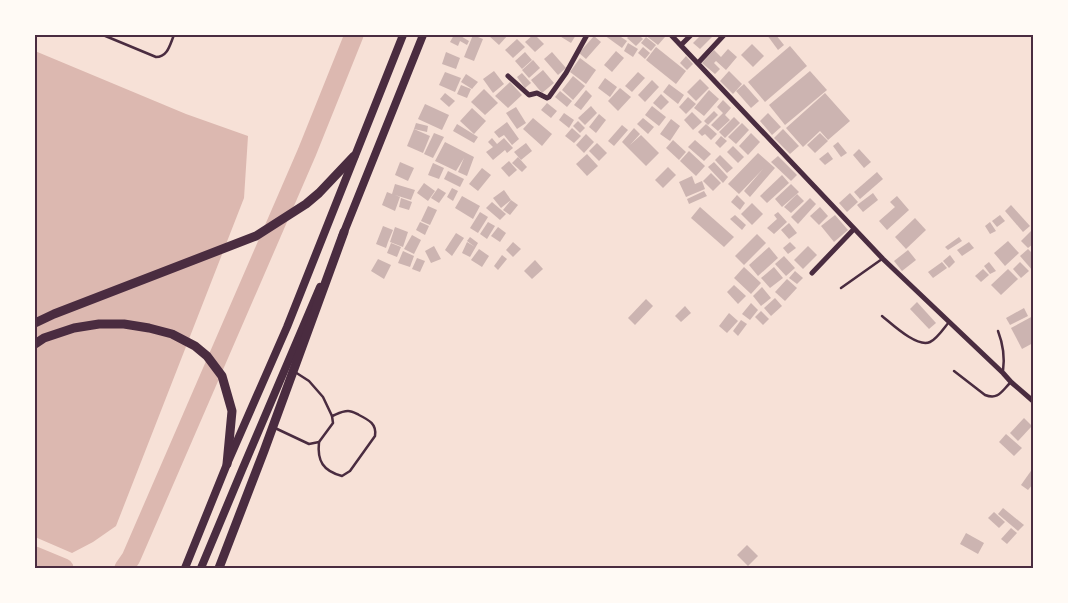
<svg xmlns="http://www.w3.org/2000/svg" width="1068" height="603" font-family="'Golos Text',sans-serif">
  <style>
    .water { fill: #dcb8b0 }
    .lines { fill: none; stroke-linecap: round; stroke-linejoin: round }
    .river { stroke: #dcb8b0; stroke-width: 19 }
    .building { fill: #ccb4b1 }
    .service { stroke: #4a2c40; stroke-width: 2.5 }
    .minor { stroke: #4a2c40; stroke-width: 5 }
    .secondary { stroke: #4a2c40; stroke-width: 8 }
    .primary { stroke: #4a2c40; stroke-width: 9 }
    .neatline { fill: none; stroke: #4a2c40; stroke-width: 2 }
  </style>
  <rect width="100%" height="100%" fill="#f7e1d7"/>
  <path class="water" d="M 35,51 L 186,114 L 248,136 L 244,198 L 116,526 L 93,542 L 72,553 L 35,537 Z"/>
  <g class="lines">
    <g class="river">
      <path d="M 35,556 L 64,568"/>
      <path d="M 124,568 L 131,558 L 307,152 L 354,35"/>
    </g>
  </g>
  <g class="building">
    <path d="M 454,35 L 459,35 L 469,41 L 467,45 L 460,41 L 458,46 L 450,42 Z"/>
    <path d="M 473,35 L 483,39 L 474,61 L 464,57 Z"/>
    <path d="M 488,35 L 508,35 L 499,45 Z"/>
    <path d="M 533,35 L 535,35 L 544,44 L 535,52 L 525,42 Z"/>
    <path d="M 558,35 L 576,35 L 571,43 Z"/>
    <path d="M 604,35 L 618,35 L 627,41 L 622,48 Z"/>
    <path d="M 630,35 L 639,35 L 643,39 L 636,46 L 627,38 Z"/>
    <path d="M 645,35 L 662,35 L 665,37 L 658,45 Z"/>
    <path d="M 701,35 L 710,35 L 712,37 L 700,49 L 693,43 Z"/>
    <path d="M 767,35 L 776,35 L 784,45 L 778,50 Z"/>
    <path d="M 594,36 L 601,42 L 586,59 L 579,53 Z"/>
    <path d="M 646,37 L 656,45 L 651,51 L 641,43 Z"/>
    <path d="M 517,39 L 525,47 L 513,58 L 505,50 Z"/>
    <path d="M 628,43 L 638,49 L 633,57 L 624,51 Z"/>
    <path d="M 752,44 L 764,56 L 753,67 L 741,55 Z"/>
    <path d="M 790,46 L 807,66 L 765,102 L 748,82 Z"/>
    <path d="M 643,47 L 650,53 L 645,59 L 638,53 Z"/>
    <path d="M 656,47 L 686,71 L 676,84 L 646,60 Z"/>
    <path d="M 728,49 L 737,57 L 726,70 L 716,61 L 714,63 L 720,69 L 715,74 L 702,63 L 714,50 L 721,57 Z"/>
    <path d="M 616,51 L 624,58 L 612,72 L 604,65 Z"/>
    <path d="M 446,52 L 460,58 L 456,69 L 442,64 Z"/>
    <path d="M 525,52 L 532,60 L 522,69 L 515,61 Z"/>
    <path d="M 552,52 L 566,68 L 558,75 L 544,59 Z"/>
    <path d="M 686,56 L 693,64 L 687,70 L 680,63 Z"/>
    <path d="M 580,58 L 596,70 L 586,84 L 570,72 Z"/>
    <path d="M 533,60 L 540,68 L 529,78 L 522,70 Z"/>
    <path d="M 543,70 L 554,83 L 542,93 L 531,80 Z"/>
    <path d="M 494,71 L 504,84 L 493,93 L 483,79 Z"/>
    <path d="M 729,71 L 742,84 L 733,94 L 720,81 Z"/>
    <path d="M 810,71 L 827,90 L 785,125 L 769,105 Z"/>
    <path d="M 445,72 L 461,78 L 455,92 L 439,85 Z"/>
    <path d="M 638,72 L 645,78 L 632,92 L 625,86 Z"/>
    <path d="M 522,73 L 531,83 L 525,88 L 517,77 Z"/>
    <path d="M 466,74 L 478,82 L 472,89 L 461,82 Z"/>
    <path d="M 573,76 L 585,86 L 573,100 L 562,90 Z"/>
    <path d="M 605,78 L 617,87 L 610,97 L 598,88 Z"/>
    <path d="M 700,79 L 709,88 L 696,101 L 687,92 Z"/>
    <path d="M 652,80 L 659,87 L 645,102 L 638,95 Z"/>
    <path d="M 510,82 L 522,95 L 508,108 L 495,96 Z"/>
    <path d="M 669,84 L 684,95 L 678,104 L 663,92 Z"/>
    <path d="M 744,84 L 759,101 L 751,108 L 736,91 Z"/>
    <path d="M 461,85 L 471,89 L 467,98 L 457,94 Z"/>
    <path d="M 620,88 L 631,97 L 618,111 L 608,101 Z"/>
    <path d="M 484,89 L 498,103 L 485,115 L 471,102 Z"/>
    <path d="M 586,90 L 592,96 L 581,110 L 574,105 Z"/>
    <path d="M 709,90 L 719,99 L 704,116 L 694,108 Z"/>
    <path d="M 560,91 L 572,101 L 567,107 L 555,97 Z"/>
    <path d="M 445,93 L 455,101 L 449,107 L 440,99 Z"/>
    <path d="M 825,93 L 850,121 L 828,140 L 820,131 L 803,147 L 786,128 Z"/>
    <path d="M 661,94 L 669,102 L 661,110 L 653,103 Z"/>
    <path d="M 688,97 L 696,104 L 686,114 L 679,107 Z"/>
    <path d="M 723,100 L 731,108 L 725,115 L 730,120 L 718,131 L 711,125 L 723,113 L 717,107 Z"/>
    <path d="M 547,103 L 557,111 L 551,118 L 541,110 Z"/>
    <path d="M 425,104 L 449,115 L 442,130 L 418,119 Z"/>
    <path d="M 591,106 L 597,113 L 585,125 L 578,118 Z"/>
    <path d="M 652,106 L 666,117 L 659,126 L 645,115 Z"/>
    <path d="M 516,107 L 526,123 L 517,129 L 506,113 Z"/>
    <path d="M 472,108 L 486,121 L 474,134 L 460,121 Z"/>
    <path d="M 714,111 L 718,115 L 708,125 L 704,121 Z"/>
    <path d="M 692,112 L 702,122 L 693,130 L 684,120 Z"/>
    <path d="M 564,113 L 574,120 L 569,128 L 559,120 Z"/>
    <path d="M 768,113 L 781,127 L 772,135 L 760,121 Z"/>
    <path d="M 599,114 L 606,120 L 596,133 L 589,127 Z"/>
    <path d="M 734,117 L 740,123 L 725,138 L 719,132 Z"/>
    <path d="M 533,118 L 552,134 L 542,146 L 523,129 Z"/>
    <path d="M 643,118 L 654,127 L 648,134 L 637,124 Z"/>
    <path d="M 671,119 L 680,126 L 670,141 L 660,134 Z"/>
    <path d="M 578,121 L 585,128 L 580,133 L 573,126 Z"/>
    <path d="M 507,122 L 519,139 L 512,145 L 504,135 L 499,138 L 494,132 Z"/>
    <path d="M 416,123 L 428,126 L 427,132 L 414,129 Z"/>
    <path d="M 742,123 L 749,130 L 736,144 L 728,137 Z"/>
    <path d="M 457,124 L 478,137 L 474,143 L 453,131 Z"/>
    <path d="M 706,124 L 717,134 L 711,140 L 705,134 L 702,136 L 698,132 Z"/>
    <path d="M 622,125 L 628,130 L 614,146 L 608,141 Z"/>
    <path d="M 572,128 L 581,136 L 574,143 L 565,136 Z"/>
    <path d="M 634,128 L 640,134 L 630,145 L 641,135 L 659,153 L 646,166 L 622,142 Z"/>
    <path d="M 414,129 L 430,136 L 423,153 L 407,146 Z"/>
    <path d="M 783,129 L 799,146 L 790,154 L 774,138 Z"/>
    <path d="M 434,133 L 444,137 L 433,158 L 424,154 Z"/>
    <path d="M 751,133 L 760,142 L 748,155 L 739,146 Z"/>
    <path d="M 820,133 L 828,141 L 815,153 L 807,145 Z"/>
    <path d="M 586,134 L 594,142 L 584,153 L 576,145 Z"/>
    <path d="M 721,136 L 727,141 L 720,148 L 715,143 Z"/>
    <path d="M 492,138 L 497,144 L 504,138 L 513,148 L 507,153 L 505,150 L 493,160 L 486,152 L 493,147 L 488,142 Z"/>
    <path d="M 673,140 L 686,152 L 679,160 L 666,148 Z"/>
    <path d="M 695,140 L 711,154 L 704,161 L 688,147 Z"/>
    <path d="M 445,142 L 474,157 L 467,176 L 458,172 L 464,158 L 456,171 L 435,161 Z"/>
    <path d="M 838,142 L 847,153 L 841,157 L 833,146 Z"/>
    <path d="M 526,143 L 532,151 L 521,160 L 514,152 Z"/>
    <path d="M 597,143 L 607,153 L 599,161 L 589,151 Z"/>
    <path d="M 733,146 L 744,157 L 738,163 L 727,152 Z"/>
    <path d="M 859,149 L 871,162 L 864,168 L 853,155 Z"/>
    <path d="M 689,151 L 705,166 L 696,176 L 680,161 Z"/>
    <path d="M 828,152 L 833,159 L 825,165 L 819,159 Z"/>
    <path d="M 758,153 L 775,168 L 750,197 L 744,191 L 763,169 L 739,194 L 728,184 Z"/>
    <path d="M 587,154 L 598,166 L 587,176 L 576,164 Z"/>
    <path d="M 720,155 L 733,168 L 727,173 L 715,160 Z"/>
    <path d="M 778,156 L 797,175 L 791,181 L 771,162 Z"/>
    <path d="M 518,157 L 527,167 L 522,172 L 512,163 Z"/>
    <path d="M 509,161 L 517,170 L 509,177 L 501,168 Z"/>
    <path d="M 400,162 L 414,168 L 408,181 L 395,175 Z"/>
    <path d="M 714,162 L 728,177 L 723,183 L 708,167 Z"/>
    <path d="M 433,163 L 444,168 L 439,179 L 428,175 Z"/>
    <path d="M 668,167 L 676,175 L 663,188 L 655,180 Z"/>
    <path d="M 482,168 L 491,175 L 478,191 L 469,184 Z"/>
    <path d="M 448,171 L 464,179 L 460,187 L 444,179 Z"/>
    <path d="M 877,172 L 883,179 L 860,199 L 854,192 Z"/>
    <path d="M 711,173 L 721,183 L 713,191 L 703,181 Z"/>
    <path d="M 782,175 L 789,183 L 767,203 L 760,196 Z"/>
    <path d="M 692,176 L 695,184 L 702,181 L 705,189 L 686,197 L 679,182 Z"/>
    <path d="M 424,183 L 435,191 L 428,201 L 417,193 Z"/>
    <path d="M 395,184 L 415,190 L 411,200 L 395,195 L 400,197 L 395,211 L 382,205 L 387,192 L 392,194 Z"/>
    <path d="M 791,184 L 799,192 L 782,207 L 775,199 Z"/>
    <path d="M 438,188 L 446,193 L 439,203 L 431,198 Z"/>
    <path d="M 452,188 L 458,191 L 453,201 L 447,197 Z"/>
    <path d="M 504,190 L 511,200 L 501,208 L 493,198 Z"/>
    <path d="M 704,191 L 707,196 L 689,204 L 687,199 Z"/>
    <path d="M 850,193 L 858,202 L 847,212 L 839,203 Z"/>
    <path d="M 873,193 L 878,200 L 863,212 L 857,205 Z"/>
    <path d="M 797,194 L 804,201 L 791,213 L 784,207 Z"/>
    <path d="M 737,195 L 745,203 L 740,210 L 731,202 Z"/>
    <path d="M 462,196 L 480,206 L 473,219 L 455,208 Z"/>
    <path d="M 897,196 L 909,210 L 887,230 L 879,221 L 895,207 L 890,202 Z"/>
    <path d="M 401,198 L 412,202 L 409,210 L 399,207 Z"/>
    <path d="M 810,198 L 816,204 L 798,224 L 791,217 Z"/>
    <path d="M 511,200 L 518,205 L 510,215 L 503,210 Z"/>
    <path d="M 492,202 L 506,214 L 500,220 L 486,208 Z"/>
    <path d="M 752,203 L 763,214 L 752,225 L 741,214 Z"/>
    <path d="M 1011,205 L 1030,226 L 1023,232 L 1005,211 Z"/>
    <path d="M 428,206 L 437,210 L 430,225 L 421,221 Z"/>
    <path d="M 700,207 L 734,237 L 724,247 L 691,218 Z"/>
    <path d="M 820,207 L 828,216 L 819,225 L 810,216 Z"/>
    <path d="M 480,212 L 488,217 L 478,233 L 470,228 Z"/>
    <path d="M 778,212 L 787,222 L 774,234 L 767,228 L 777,219 L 774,215 Z"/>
    <path d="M 735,215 L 746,225 L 742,230 L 730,219 Z"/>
    <path d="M 835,215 L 848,230 L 834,242 L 821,226 Z"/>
    <path d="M 1000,215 L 1005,221 L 997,227 L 992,221 Z"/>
    <path d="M 915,218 L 926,230 L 906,249 L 895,237 Z"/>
    <path d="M 420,222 L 429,226 L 425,235 L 416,230 Z"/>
    <path d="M 488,222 L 495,226 L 487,239 L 480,234 Z"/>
    <path d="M 990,222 L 996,231 L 990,234 L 985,226 Z"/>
    <path d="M 789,223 L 797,233 L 789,239 L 781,230 Z"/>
    <path d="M 383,226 L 393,230 L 388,242 L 386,241 L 388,242 L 386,248 L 376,244 Z"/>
    <path d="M 395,227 L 408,232 L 403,247 L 390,242 Z"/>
    <path d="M 498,227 L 506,233 L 500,242 L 491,236 Z"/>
    <path d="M 1033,229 L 1033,244 L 1028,248 L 1021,241 Z"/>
    <path d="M 456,233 L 464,238 L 452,256 L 445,250 Z"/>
    <path d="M 757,234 L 766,243 L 744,265 L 735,256 Z"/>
    <path d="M 412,235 L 421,240 L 414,254 L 404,249 Z"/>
    <path d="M 470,237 L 478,243 L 470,257 L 462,253 L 467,242 L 475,247 L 467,241 Z"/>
    <path d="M 959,237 L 962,241 L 948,250 L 945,247 Z"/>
    <path d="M 1008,241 L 1019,253 L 1005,266 L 994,253 Z"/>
    <path d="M 513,242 L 521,249 L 513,257 L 506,250 Z"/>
    <path d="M 790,242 L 796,248 L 788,254 L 783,248 Z"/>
    <path d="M 969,242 L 974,248 L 962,256 L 957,250 Z"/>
    <path d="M 391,243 L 401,247 L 397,257 L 387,253 Z"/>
    <path d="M 434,246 L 441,259 L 431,263 L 425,251 Z"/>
    <path d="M 808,246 L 817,255 L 803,269 L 794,260 Z"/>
    <path d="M 769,247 L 778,258 L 758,276 L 749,265 Z"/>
    <path d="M 479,249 L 489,256 L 482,267 L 471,260 Z"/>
    <path d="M 1028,249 L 1033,254 L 1033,271 L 1020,256 Z"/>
    <path d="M 908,250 L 916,260 L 902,271 L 894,261 Z"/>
    <path d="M 403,251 L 414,256 L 410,267 L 398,263 Z"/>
    <path d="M 502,255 L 507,259 L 498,270 L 494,266 Z"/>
    <path d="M 950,255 L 955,262 L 949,268 L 943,261 Z"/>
    <path d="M 784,256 L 795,268 L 786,276 L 775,264 Z"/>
    <path d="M 417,258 L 425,261 L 420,272 L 412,269 Z"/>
    <path d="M 378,259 L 391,265 L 384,279 L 371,271 Z"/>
    <path d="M 535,260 L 543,269 L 532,279 L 524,271 Z"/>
    <path d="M 942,262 L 947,268 L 933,278 L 928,272 Z"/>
    <path d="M 989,262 L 996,271 L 990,274 L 984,266 Z"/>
    <path d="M 1020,262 L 1029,271 L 1021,278 L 1013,269 Z"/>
    <path d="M 744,267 L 761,283 L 751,294 L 734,278 Z"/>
    <path d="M 774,267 L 783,278 L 770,288 L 761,278 Z"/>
    <path d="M 983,269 L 989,275 L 981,282 L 975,276 Z"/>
    <path d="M 1008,269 L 1018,279 L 1001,295 L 991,285 Z"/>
    <path d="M 795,271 L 803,278 L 797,284 L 789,278 Z"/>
    <path d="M 787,279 L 797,288 L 785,301 L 775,292 Z"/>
    <path d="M 734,285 L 746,296 L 738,304 L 727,292 Z"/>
    <path d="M 762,287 L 771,298 L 761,306 L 753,296 Z"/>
    <path d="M 775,298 L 782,306 L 771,316 L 764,308 Z"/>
    <path d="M 646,299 L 653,306 L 635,325 L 628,318 Z"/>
    <path d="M 917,302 L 936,323 L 929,329 L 910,309 Z"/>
    <path d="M 751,303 L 758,310 L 750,320 L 742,314 Z"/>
    <path d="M 685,306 L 691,313 L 681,322 L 675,316 Z"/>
    <path d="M 1024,308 L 1028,316 L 1010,325 L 1006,318 Z"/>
    <path d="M 761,311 L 769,319 L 763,325 L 755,317 Z"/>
    <path d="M 729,313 L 738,321 L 727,333 L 719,326 Z"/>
    <path d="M 1033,316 L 1033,343 L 1022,349 L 1011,328 Z"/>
    <path d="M 741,320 L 747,324 L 738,336 L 733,331 Z"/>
    <path d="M 1024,418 L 1032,426 L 1018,441 L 1010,433 Z"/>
    <path d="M 1006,434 L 1022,448 L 1014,456 L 999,442 Z"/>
    <path d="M 1033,468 L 1033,484 L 1028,490 L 1021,485 Z"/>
    <path d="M 1003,508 L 1024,525 L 1018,531 L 998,514 Z"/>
    <path d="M 994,512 L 1005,522 L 999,528 L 988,518 Z"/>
    <path d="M 1011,528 L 1017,533 L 1007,544 L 1001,539 Z"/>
    <path d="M 966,533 L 984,543 L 978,554 L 960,544 Z"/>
    <path d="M 747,545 L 758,556 L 748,566 L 737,555 Z"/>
  </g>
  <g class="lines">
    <g class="service">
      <path d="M 103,35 L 156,57 C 168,57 170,44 174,35"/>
      <path d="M 841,288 L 882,259"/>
      <path d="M 882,316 C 892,324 917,348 930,342 C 937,339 944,328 949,322"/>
      <path d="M 998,331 C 1003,344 1005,357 1003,371"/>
      <path d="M 954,371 L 985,395 C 998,400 1001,392 1010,383"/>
      <path d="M 275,428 L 309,444 L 319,442 L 333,423 L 332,416 L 323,397 L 309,381 L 295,372"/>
      <path d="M 319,442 C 317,461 323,471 342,476 L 350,471 L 375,436 C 377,424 369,420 359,415 C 355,413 352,411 348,411 C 342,411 337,414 332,416"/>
    </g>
    <g class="minor">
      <path d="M 671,35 L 883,259 L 1003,373 L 1011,382 L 1033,401"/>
      <path d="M 681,45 L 691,35"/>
      <path d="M 698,63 L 724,35"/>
      <path d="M 508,76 L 529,95 L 537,93 L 547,98 L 549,97 L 566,73 L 587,35"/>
      <path d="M 812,273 L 854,229"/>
    </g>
    <g class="secondary">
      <path d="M 342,237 L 423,35"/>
      <path d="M 185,568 L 227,464 L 287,327 L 403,35"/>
      <path d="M 201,568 L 242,470 L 320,287"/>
    </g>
    <g class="primary">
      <path d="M 35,323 L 54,314 L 256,236 L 306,204 L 319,193 L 354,156"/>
      <path d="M 35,344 L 44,338 L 74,328 L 99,324 L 124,324 L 149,328 L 172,334 L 195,346 L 207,356 L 222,376 L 232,411 L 227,464"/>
      <path d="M 219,568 L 264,451 L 344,232"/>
    </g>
  </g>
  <rect width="1068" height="603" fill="none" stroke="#fffaf5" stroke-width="72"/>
  <rect x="36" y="36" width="996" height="531" class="neatline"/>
</svg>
